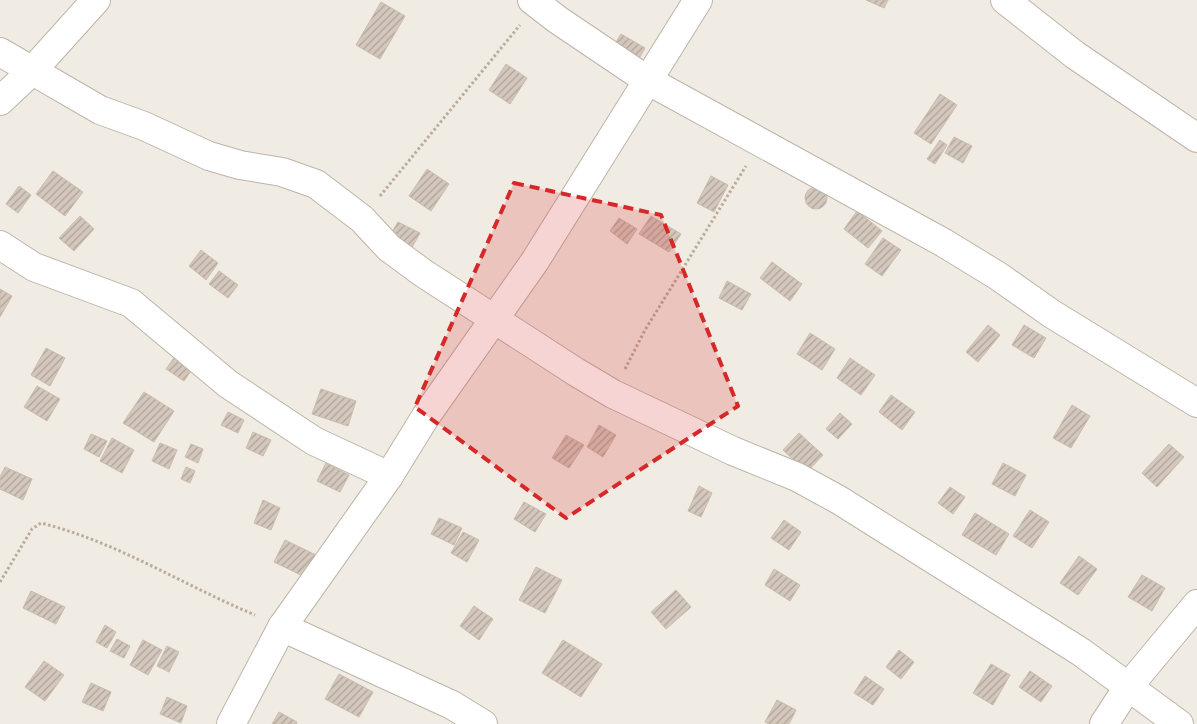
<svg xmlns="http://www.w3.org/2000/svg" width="1197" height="724" font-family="'Noto Sans',sans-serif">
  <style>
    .building { fill: url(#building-hatch); stroke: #cbbcad }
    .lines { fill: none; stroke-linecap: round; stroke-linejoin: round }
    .minor-casing { stroke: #beb4a9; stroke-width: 30 }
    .path { stroke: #bcab99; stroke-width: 3; stroke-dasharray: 2.5 2.5; stroke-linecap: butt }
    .minor { stroke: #fff; stroke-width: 28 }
    .marked { fill: #d62828; fill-opacity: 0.2; stroke: #d62828; stroke-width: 4; stroke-dasharray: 10 6; stroke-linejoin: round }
  </style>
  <defs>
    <pattern id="building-hatch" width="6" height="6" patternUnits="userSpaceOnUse" patternTransform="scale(1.25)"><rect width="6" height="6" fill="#d4c8bc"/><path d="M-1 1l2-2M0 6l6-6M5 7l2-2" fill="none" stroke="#aea39a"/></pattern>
  </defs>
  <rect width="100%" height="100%" fill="#f0ebe3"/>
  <g class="building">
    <path d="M 866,0 L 888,0 L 884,8 Z"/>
    <path d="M 381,2 L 405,16 L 380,59 L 356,45 Z"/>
    <path d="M 621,34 L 645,48 L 636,64 L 612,49 Z"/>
    <path d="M 506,64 L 527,78 L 510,104 L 489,90 Z"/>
    <path d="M 940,94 L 957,105 L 931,144 L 914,133 Z"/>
    <path d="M 954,137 L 972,146 L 963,163 L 945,153 Z"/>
    <path d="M 940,140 L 947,145 L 935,164 L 927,159 Z"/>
    <path d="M 427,169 L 449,184 L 431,211 L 409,196 Z"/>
    <path d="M 53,171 L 83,192 L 65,216 L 36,194 Z"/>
    <path d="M 711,176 L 728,185 L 714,212 L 697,203 Z"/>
    <path d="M 19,186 L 31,195 L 18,213 L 6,204 Z"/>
    <circle cx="816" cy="198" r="11"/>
    <path d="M 857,211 L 882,231 L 868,248 L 844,229 Z"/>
    <path d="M 80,216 L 94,229 L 74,251 L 59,238 Z"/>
    <path d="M 651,216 L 681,234 L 669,252 L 639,234 Z"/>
    <path d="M 619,218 L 637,229 L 627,244 L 610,231 Z"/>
    <path d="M 398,222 L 420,233 L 411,249 L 389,237 Z"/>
    <path d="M 883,238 L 901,250 L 882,276 L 865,264 Z"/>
    <path d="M 201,250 L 218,263 L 206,280 L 189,266 Z"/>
    <path d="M 772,262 L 802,284 L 790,301 L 760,278 Z"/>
    <path d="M 219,271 L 238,285 L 228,298 L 209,284 Z"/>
    <path d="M 727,281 L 751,294 L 742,310 L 719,298 Z"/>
    <path d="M 0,289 L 12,296 L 0,317 Z"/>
    <path d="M 988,325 L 1000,335 L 978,362 L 966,352 Z"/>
    <path d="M 1024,325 L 1046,338 L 1034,358 L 1012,345 Z"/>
    <path d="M 810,333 L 835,349 L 822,370 L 797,354 Z"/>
    <path d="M 46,348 L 65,358 L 50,386 L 31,375 Z"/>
    <path d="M 176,355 L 193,368 L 184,381 L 166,369 Z"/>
    <path d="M 850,358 L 875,375 L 861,395 L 837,378 Z"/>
    <path d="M 37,386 L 60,399 L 47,421 L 24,407 Z"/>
    <path d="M 321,389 L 356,401 L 348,426 L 312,414 Z"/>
    <path d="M 144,392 L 174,411 L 154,442 L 123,423 Z"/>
    <path d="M 891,395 L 915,412 L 902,430 L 879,412 Z"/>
    <path d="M 1072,405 L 1090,416 L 1071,448 L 1053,438 Z"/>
    <path d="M 228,412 L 244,420 L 238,433 L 221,425 Z"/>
    <path d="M 840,413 L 852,424 L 838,439 L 826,429 Z"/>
    <path d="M 599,425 L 616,435 L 603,457 L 587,447 Z"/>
    <path d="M 253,432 L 271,440 L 263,456 L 246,448 Z"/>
    <path d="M 799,433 L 823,455 L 807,472 L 783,450 Z"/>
    <path d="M 91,434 L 107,441 L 99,457 L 84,449 Z"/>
    <path d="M 566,435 L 584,445 L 569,468 L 552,458 Z"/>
    <path d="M 112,438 L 134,450 L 122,473 L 100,461 Z"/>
    <path d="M 160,443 L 177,450 L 169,469 L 152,461 Z"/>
    <path d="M 191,444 L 203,449 L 198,463 L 185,457 Z"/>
    <path d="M 1169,444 L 1184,457 L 1157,487 L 1142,473 Z"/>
    <path d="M 326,463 L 349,475 L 340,492 L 317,481 Z"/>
    <path d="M 1003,463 L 1026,475 L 1015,496 L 992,484 Z"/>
    <path d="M 5,467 L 32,479 L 23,500 L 0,489 L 0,477 Z"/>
    <path d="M 186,467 L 195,471 L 190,483 L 181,479 Z"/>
    <path d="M 699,486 L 712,493 L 701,517 L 688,511 Z"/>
    <path d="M 950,487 L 965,497 L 953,514 L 938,503 Z"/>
    <path d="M 263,500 L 280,508 L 271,530 L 254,523 Z"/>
    <path d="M 524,502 L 546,514 L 535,532 L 514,519 Z"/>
    <path d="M 1030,510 L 1049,522 L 1032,548 L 1013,536 Z"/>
    <path d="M 975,513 L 1009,534 L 996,555 L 962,535 Z"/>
    <path d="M 439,518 L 462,528 L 454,545 L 431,534 Z"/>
    <path d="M 784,520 L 801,532 L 789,550 L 771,538 Z"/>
    <path d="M 463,532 L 479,540 L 467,562 L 451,553 Z"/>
    <path d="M 285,540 L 316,555 L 305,577 L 274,562 Z"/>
    <path d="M 1079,556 L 1097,569 L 1078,595 L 1060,583 Z"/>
    <path d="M 536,567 L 562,580 L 545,613 L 519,600 Z"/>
    <path d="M 774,569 L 800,585 L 790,601 L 765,585 Z"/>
    <path d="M 1142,575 L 1165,588 L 1152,611 L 1128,597 Z"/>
    <path d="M 676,590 L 691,607 L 666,629 L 651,612 Z"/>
    <path d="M 31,591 L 65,607 L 56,624 L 23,608 Z"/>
    <path d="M 474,606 L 493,619 L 479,640 L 460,626 Z"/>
    <path d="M 105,625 L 116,632 L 107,648 L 96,642 Z"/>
    <path d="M 117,639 L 130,646 L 124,658 L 110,651 Z"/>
    <path d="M 143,640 L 162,650 L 148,675 L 130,665 Z"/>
    <path d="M 563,640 L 602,664 L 581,697 L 542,673 Z"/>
    <path d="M 167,646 L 179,652 L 169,672 L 157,666 Z"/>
    <path d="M 899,650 L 914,662 L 901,679 L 886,667 Z"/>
    <path d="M 44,661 L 64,675 L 45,701 L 25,687 Z"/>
    <path d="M 991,664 L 1010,675 L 993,705 L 973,693 Z"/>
    <path d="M 1030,671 L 1052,686 L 1041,702 L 1019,687 Z"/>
    <path d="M 339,674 L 373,692 L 359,717 L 325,699 Z"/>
    <path d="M 865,676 L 884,689 L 873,705 L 854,693 Z"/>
    <path d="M 91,683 L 111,692 L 103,711 L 82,702 Z"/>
    <path d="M 167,697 L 187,706 L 181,723 L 160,714 Z"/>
    <path d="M 777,700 L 796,710 L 789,724 L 769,724 L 765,722 Z"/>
    <path d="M 279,712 L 297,722 L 296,724 L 272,724 Z"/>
  </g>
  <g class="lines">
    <g class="minor-casing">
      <g id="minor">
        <path d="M 532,0 L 558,20 L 647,80 L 944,243 L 998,276 L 1052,314 L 1197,403"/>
        <path d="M 1005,0 L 1075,55 L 1197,138"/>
        <path d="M 0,52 L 100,110 L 144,126 L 209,156 L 240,165 L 282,172 L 316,184 L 362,219 L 389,248 L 423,273 L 576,372 L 613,394 L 733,451 L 797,477 L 839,500 L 1081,652 L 1179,724"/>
        <path d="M 0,101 L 32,71 L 96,0"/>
        <path d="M 0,245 L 34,267 L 131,303 L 228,384 L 314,441 L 389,476"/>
        <path d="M 282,627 L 452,705 L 483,724"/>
        <path d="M 231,724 L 282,627 L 389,476 L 426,416 L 535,261 L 698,0"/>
        <path d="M 1104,724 L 1128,687 L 1197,604"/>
      </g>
    </g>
    <g class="path">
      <path d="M 380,196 L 520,25"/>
      <path d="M 625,369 L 645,330 L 746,166"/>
      <path d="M 0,582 L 32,529 L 41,523 C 117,542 183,585 255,615"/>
    </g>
    <use href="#minor" class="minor"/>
  </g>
  <path class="marked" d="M 514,183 L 661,215 L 738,406 L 566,518 L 415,407 Z"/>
</svg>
